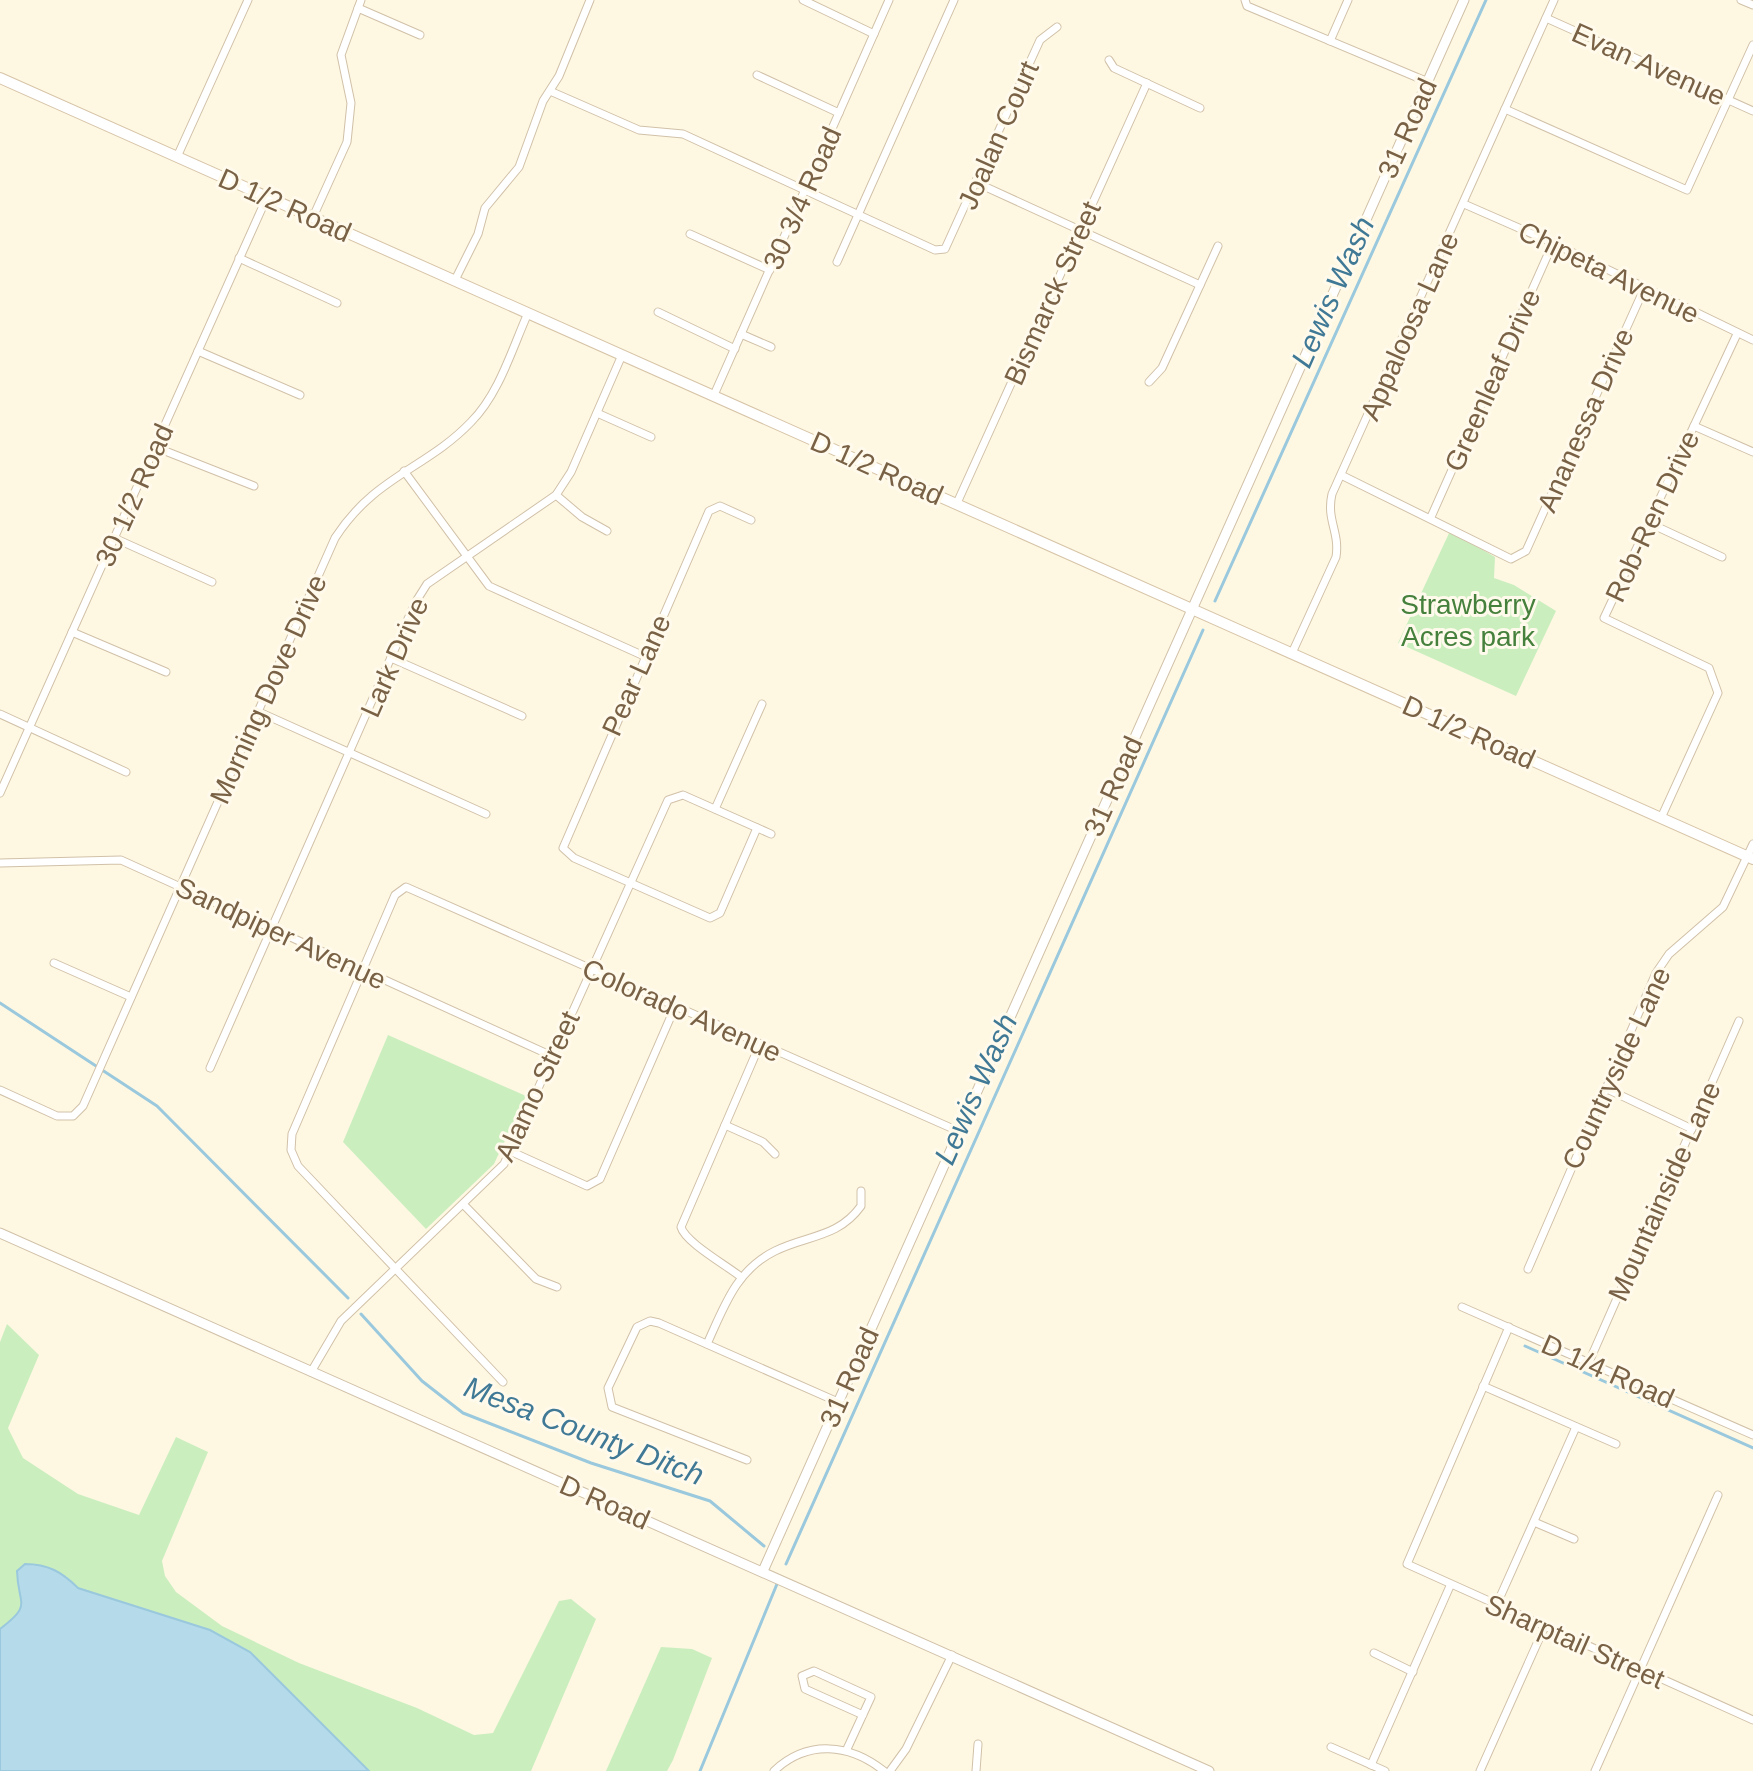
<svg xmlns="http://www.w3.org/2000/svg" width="1753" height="1771" font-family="Arial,sans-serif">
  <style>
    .green { fill: #cbeebf }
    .water { fill: #b5daea; stroke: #9ac8dd; stroke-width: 2 }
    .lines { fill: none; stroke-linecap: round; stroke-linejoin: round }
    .stream { stroke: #9ac8dd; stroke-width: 3 }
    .minor-casing { stroke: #d1c1a8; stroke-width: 9 }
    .tertiary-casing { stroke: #d1c1a8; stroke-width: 11 }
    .secondary-casing { stroke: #d7c4a7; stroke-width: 12 }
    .minor { stroke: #fff; stroke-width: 7 }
    .tertiary { stroke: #fff; stroke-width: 9 }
    .secondary { stroke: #fff; stroke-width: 10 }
    .labels { text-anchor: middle; stroke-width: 6; stroke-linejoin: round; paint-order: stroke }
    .street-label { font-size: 28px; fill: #796146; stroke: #fffaeb }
    .park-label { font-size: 28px; fill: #45813c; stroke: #fffaeb }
    .water-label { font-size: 30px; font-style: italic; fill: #407996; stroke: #fffaeb }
  </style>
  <rect width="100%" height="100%" fill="#fef8e3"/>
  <g class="green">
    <path d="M 1450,531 L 1495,557 L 1494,578 L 1514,585 L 1556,611 L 1516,696 L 1398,643 Z"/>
    <path d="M 388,1035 L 526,1096 L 494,1164 L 426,1229 L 343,1142 Z"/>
    <path d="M 7,1324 L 39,1355 L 8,1428 L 23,1458 L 78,1494 L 139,1515 L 176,1437 L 208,1452 L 162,1561 L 165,1576 L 176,1592 L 222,1626 L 299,1663 L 417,1708 L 474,1735 L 493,1733 L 559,1601 L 571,1599 L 596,1619 L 531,1771 L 369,1771 L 250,1652 L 210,1630 L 77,1588 L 66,1576 L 17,1581 C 26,1610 24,1611 0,1629 L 0,1342 Z"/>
    <path d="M 661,1647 L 692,1649 L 712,1658 L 673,1760 L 667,1771 L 606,1771 Z"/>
  </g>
  <path class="water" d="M 25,1564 C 48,1564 62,1572 78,1588 L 210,1630 L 250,1652 L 369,1771 L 0,1771 L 0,1629 C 33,1604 18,1606 17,1571 Z"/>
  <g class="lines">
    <g class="stream">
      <path d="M 1215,601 L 1486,0"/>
      <path d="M 0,1003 L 157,1106 L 348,1298"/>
      <path d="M 361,1314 L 422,1381 L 463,1413 L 591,1463 L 710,1501 L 764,1546"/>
      <path d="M 1525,1346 L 1753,1448"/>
      <path d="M 786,1564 L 1203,630"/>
      <path d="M 700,1771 L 777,1584"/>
    </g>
    <g class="minor-casing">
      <g id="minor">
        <path d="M 803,0 L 874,34"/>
        <path d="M 1245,0 L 1247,6 L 1428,82"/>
        <path d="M 1741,0 L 1753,5"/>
        <path d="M 358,8 L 420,35"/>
        <path d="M 1546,18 L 1753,111"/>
        <path d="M 1330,41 L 1348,0"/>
        <path d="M 1109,60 L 1114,68 L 1200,108"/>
        <path d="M 757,75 L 839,113"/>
        <path d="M 550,91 L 639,130 L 683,134 L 935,250 L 945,249 L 1040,40 L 1057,27"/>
        <path d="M 1505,109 L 1687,190 L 1753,45"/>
        <path d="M 177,157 L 248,0"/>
        <path d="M 977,183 L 1200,285"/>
        <path d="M 1464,204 L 1553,243 L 1753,340"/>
        <path d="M 313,217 L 347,142 L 351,103 L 341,55 L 361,0"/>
        <path d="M 690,234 L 770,270"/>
        <path d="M 239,258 L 337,303"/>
        <path d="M 837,262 L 954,0"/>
        <path d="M 455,280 L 478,234 L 485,208 L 519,167 L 543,101 L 559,76 L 590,0"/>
        <path d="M 658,312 L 735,349"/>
        <path d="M 741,334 L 771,347"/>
        <path d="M 198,351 L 300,395"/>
        <path d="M 1149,382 L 1162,368 L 1218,246"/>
        <path d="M 714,395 L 889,0"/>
        <path d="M 597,413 L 651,437"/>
        <path d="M 1694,426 L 1753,452"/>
        <path d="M 155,447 L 254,486"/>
        <path d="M 404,471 L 489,586 L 644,656"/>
        <path d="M 1341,475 L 1511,559 L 1526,551 L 1644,289"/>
        <path d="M 556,495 L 582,517 L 607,531"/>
        <path d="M 957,503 L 1147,83"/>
        <path d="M 1431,517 L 1553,243"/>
        <path d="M 751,520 L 720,506 L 709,511 L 563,848 L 574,858 L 710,918 L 720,913 L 757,828"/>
        <path d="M 1649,523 L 1722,557"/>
        <path d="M 114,538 L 212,582"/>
        <path d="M 72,632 L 166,672"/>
        <path d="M 1292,653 L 1336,557 C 1340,532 1326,520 1332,494 L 1554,0"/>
        <path d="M 391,658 L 522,716"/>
        <path d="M 259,712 L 486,814"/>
        <path d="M 0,714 L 126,772"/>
        <path d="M 0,793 L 267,197"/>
        <path d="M 715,809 L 762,704"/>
        <path d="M 1661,818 L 1718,693 L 1709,668 L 1604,618 L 1737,334"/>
        <path d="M 0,863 L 121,860 L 552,1056"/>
        <path d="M 54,963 L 131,997"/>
        <path d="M 210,1068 L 415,603 L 427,584 L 556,495 L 571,472 L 622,355"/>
        <path d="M 1605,1088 L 1692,1129"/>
        <path d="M 0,1090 L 57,1116 L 73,1116 L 83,1106 L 335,538 C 375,476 426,469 471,422 C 499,394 512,349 528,313"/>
        <path d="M 725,1125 L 763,1142 L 775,1154"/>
        <path d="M 510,1151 L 587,1186 L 600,1179 L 675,1007"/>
        <path d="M 464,1205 L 536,1279 L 557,1287"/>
        <path d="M 1528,1269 L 1656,973 L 1669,954 L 1723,907 L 1753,844"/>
        <path d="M 741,1277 C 726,1265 685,1242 681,1227 L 760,1044"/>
        <path d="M 1462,1307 L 1753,1435"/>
        <path d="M 1509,1327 L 1407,1564 L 1753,1720"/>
        <path d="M 707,1344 C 724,1307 736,1270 775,1251 C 807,1235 838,1238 861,1206 L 861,1191"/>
        <path d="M 1589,1362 L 1739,1021"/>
        <path d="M 311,1372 L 341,1321 L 504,1164 L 668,800 L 683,795 L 771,834"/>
        <path d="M 503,1382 L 298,1166 L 291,1150 L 292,1134 L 395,895 L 406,887 L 958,1131"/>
        <path d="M 1483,1386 L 1616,1444"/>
        <path d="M 747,1460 L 612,1407 L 608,1388 L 637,1327 L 650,1321 L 659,1323 L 838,1402"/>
        <path d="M 1534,1522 L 1574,1539"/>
        <path d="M 1496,1606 L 1576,1427"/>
        <path d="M 1374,1653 L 1413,1672"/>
        <path d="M 1331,1747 L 1385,1771"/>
        <path d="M 847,1749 L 871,1697 L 814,1671 L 802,1676 L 805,1689 L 863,1715"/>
        <path d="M 1371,1765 L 1450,1586"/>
        <path d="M 774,1771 C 808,1739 850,1744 884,1771"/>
        <path d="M 890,1771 L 906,1749 L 952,1655"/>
        <path d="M 976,1771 L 978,1744"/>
        <path d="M 1480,1771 L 1544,1628"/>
        <path d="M 1595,1771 L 1718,1495"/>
      </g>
    </g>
    <g class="tertiary-casing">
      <g id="tertiary">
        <path d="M 0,1233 L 1209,1771"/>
        <path d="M 763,1571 L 1464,0"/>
      </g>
    </g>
    <g class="secondary-casing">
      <path id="secondary" d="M 0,78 L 1753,859"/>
    </g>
    <use href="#minor" class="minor"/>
    <use href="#tertiary" class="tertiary"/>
    <use href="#secondary" class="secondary"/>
  </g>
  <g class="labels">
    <g class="street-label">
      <text transform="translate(1649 64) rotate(24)" y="10">Evan Avenue</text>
      <text transform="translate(1407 128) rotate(-66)" y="10">31 Road</text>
      <text transform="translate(998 135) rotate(-66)" y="10">Joalan Court</text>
      <text transform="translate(802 198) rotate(-66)" y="10">30 3/4 Road</text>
      <text transform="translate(285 205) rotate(24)" y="10">D 1/2 Road</text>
      <text transform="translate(1609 272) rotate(26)" y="10">Chipeta Avenue</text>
      <text transform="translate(1052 293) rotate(-66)" y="10">Bismarck Street</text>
      <text transform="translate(1409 326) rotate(-66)" y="10">Appaloosa Lane</text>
      <text transform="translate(1492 380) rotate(-66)" y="10">Greenleaf Drive</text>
      <text transform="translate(1585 420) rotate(-66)" y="10">Ananessa Drive</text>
      <text transform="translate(877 468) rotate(24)" y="10">D 1/2 Road</text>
      <text transform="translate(134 495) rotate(-66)" y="10">30 1/2 Road</text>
      <text transform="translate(1652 516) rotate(-65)" y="10">Rob-Ren Drive</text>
      <text transform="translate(394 657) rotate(-66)" y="10">Lark Drive</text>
      <text transform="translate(636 675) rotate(-66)" y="10">Pear Lane</text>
      <text transform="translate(268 689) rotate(-66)" y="10">Morning Dove Drive</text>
      <text transform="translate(1469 732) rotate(24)" y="10">D 1/2 Road</text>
      <text transform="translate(1113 786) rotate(-66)" y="10">31 Road</text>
      <text transform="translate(281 933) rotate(25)" y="10">Sandpiper Avenue</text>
      <text transform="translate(682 1010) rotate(24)" y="10">Colorado Avenue</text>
      <text transform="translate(1616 1068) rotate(-65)" y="10">Countryside Lane</text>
      <text transform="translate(537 1086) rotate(-65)" y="10">Alamo Street</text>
      <text transform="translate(1664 1191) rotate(-66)" y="10">Mountainside Lane</text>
      <text transform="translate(1608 1371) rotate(24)" y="10">D 1/4 Road</text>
      <text transform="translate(849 1377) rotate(-66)" y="10">31 Road</text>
      <text transform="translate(605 1502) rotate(24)" y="10">D Road</text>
      <text transform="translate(1575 1641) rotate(24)" y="10">Sharptail Street</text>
    </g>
    <g class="park-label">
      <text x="1468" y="614">Strawberry<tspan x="1468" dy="32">Acres park</tspan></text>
    </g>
    <g class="water-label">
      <text transform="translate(1333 292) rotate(-66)" y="10">Lewis Wash</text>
      <text transform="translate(976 1089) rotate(-66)" y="10">Lewis Wash</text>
      <text transform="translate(584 1431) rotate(21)" y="10">Mesa County Ditch</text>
    </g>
  </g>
</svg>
